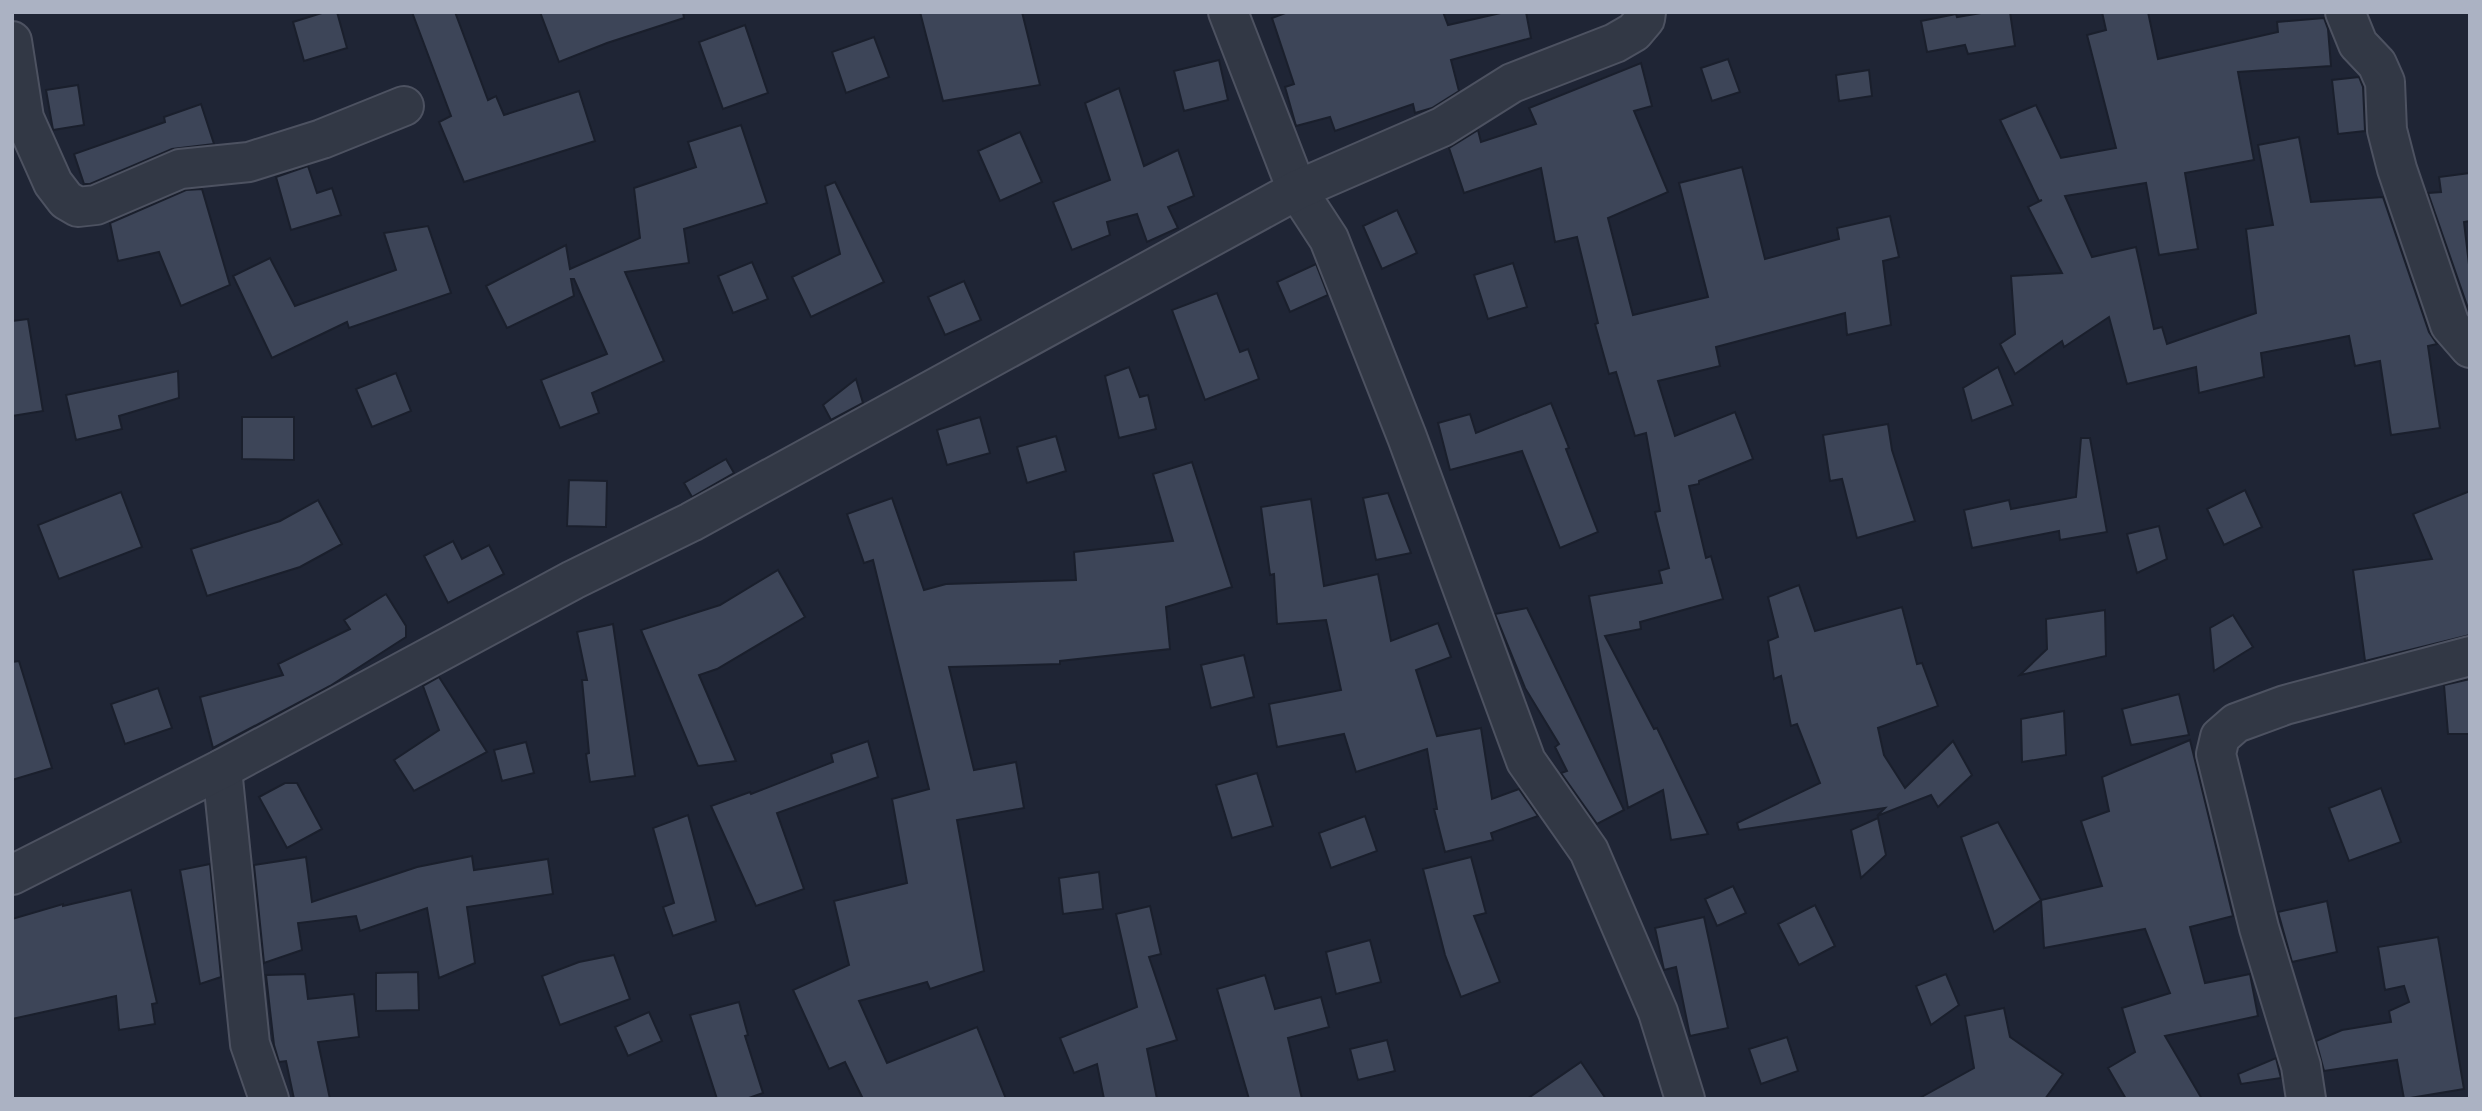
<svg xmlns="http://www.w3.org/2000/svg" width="2482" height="1111" font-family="Raleway,sans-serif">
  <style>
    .building { fill: #3d4558; stroke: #1a1f2c; stroke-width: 2 }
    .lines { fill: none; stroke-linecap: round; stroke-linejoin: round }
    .minor-casing { stroke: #4d5261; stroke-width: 42 }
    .minor { stroke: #323845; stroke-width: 38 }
  </style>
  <rect width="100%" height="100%" fill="#1f2535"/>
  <g class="building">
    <path d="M 325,12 L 337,12 L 347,48 L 304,61 L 293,22 Z"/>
    <path d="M 412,12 L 455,12 L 488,100 L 496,96 L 504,115 L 579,91 L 595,141 L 464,182 L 439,122 L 451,116 Z"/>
    <path d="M 540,12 L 683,12 L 684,18 L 607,43 L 559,62 Z"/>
    <path d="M 920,12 L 1022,12 L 1040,85 L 943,101 Z"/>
    <path d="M 1288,12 L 1443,12 L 1448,25 L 1505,12 L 1526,12 L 1531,38 L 1451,60 L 1459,91 L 1432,108 L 1415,113 L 1413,104 L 1335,131 L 1330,117 L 1296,126 L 1285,87 L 1294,84 L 1272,18 Z"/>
    <path d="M 1987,12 L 2010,12 L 2015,46 L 1968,54 L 1965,45 L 1927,52 L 1921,21 L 1956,14 L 1957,17 Z"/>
    <path d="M 2102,12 L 2148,12 L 2158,59 L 2278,32 L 2277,22 L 2324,18 L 2328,29 L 2331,66 L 2238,72 L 2254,160 L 2185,173 L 2198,249 L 2159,255 L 2146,183 L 2065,196 L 2092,257 L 2136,247 L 2154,329 L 2162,327 L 2167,344 L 2256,313 L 2246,229 L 2273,225 L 2258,145 L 2299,137 L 2311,202 L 2383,197 L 2429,332 L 2437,344 L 2428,346 L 2440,428 L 2391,435 L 2380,361 L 2355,366 L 2349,336 L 2261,353 L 2264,377 L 2199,393 L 2196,367 L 2127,384 L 2109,317 L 2064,347 L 2062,341 L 2015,374 L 2000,344 L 2015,334 L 2011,276 L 2062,273 L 2028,207 L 2042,200 L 2039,201 L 2000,120 L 2036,105 L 2061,158 L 2116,148 L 2087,35 L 2106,30 Z"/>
    <path d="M 745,25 L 768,93 L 723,109 L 699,42 Z"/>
    <path d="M 874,37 L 889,77 L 846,93 L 832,52 Z"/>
    <path d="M 1728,59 L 1740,92 L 1712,101 L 1701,68 Z"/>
    <path d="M 1219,60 L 1228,100 L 1184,111 L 1174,71 Z"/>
    <path d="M 1641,63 L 1652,106 L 1634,111 L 1668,192 L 1608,218 L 1633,315 L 1708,297 L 1679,183 L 1742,167 L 1765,259 L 1839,239 L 1837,228 L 1890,216 L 1899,257 L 1883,261 L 1891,325 L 1847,335 L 1845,313 L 1716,347 L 1720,366 L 1658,381 L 1675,436 L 1735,412 L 1753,459 L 1699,481 L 1699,484 L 1689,486 L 1706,558 L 1711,556 L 1723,599 L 1640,622 L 1641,629 L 1605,636 L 1654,729 L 1657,728 L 1708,834 L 1671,840 L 1663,790 L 1628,808 L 1589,596 L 1662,583 L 1659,571 L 1669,568 L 1655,512 L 1660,511 L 1646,433 L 1635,436 L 1616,372 L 1609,374 L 1595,324 L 1598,323 L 1577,237 L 1555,242 L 1541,168 L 1464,193 L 1449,148 L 1478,130 L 1481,142 L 1536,124 L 1529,108 Z"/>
    <path d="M 1869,70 L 1872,96 L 1839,101 L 1836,75 Z"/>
    <path d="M 2359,77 L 2363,87 L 2365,131 L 2338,134 L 2332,80 Z"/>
    <path d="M 78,85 L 84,125 L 53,130 L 46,90 Z"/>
    <path d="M 1119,88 L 1144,166 L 1178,150 L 1194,196 L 1168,207 L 1178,228 L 1147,242 L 1137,214 L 1107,222 L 1110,235 L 1072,250 L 1053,202 L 1110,180 L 1085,103 Z"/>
    <path d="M 201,104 L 214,144 L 172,149 L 90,184 L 84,184 L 74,154 L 165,122 L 164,117 Z"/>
    <path d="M 741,125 L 767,203 L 684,229 L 689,263 L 625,272 L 664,361 L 592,393 L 599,413 L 560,428 L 541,380 L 607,354 L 574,279 L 571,279 L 574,296 L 507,328 L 486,286 L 566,245 L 570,269 L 640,238 L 634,188 L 696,167 L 688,142 Z"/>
    <path d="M 1020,132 L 1042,182 L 1000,201 L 978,151 Z"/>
    <path d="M 308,166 L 317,193 L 332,188 L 341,215 L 291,230 L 276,177 Z"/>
    <path d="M 2470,173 L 2470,221 L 2464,222 L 2470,273 L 2470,314 L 2428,193 L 2441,192 L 2439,177 Z"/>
    <path d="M 835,182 L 884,282 L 811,317 L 792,277 L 840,254 L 825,186 Z"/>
    <path d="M 202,189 L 230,285 L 181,306 L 159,252 L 118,261 L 110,223 L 186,190 Z"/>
    <path d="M 1397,210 L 1417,253 L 1382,269 L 1363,226 Z"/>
    <path d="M 428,226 L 451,293 L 349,328 L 347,322 L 272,358 L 233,276 L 270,258 L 295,306 L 396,270 L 384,233 Z"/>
    <path d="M 752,262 L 768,299 L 733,313 L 718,276 Z"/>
    <path d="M 1513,263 L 1527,307 L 1488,319 L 1474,275 Z"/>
    <path d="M 1316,264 L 1328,295 L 1290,312 L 1277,282 Z"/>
    <path d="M 964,281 L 981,320 L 945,335 L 928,297 Z"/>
    <path d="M 1217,293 L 1240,352 L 1248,349 L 1259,379 L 1205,400 L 1172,310 Z"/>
    <path d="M 28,319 L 43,411 L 12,416 L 12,321 Z"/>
    <path d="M 1129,367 L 1140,397 L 1148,395 L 1156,429 L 1119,438 L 1105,376 Z"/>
    <path d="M 1998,367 L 2013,405 L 1972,421 L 1963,388 Z"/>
    <path d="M 178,371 L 179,398 L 119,416 L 122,429 L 76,440 L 66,395 Z"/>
    <path d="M 396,373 L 411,411 L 372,427 L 356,389 Z"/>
    <path d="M 856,379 L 863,403 L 831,420 L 823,405 Z"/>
    <path d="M 1551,403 L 1569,448 L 1566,449 L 1598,532 L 1560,548 L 1522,451 L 1450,470 L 1438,423 L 1470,414 L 1476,433 Z"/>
    <path d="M 242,417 L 294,417 L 294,460 L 242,459 Z"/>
    <path d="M 980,417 L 990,453 L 947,465 L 937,430 Z"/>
    <path d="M 1888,424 L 1892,450 L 1915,521 L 1857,538 L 1842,479 L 1830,481 L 1823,435 Z"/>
    <path d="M 1056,436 L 1066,471 L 1027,483 L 1017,447 Z"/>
    <path d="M 2081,438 L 2090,438 L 2107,532 L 2060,540 L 2059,531 L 1972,548 L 1964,510 L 2009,500 L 2011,509 L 2076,497 Z"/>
    <path d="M 726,459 L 734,473 L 692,497 L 684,483 Z"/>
    <path d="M 1192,462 L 1232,587 L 1166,607 L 1170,649 L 1060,661 L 1060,664 L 949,667 L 974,770 L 1016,762 L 1024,808 L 957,820 L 984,971 L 930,989 L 927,982 L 859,1001 L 887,1063 L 977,1027 L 1006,1099 L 863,1099 L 845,1062 L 829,1069 L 793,990 L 849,965 L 834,901 L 907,883 L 892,799 L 929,789 L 873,560 L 864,563 L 847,514 L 892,498 L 924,590 L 946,584 L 1076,580 L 1074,552 L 1173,541 L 1153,474 Z"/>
    <path d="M 569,480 L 607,481 L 606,527 L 567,526 Z"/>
    <path d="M 2245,490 L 2262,527 L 2224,545 L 2207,509 Z"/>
    <path d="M 2470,491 L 2470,635 L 2365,661 L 2353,570 L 2432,559 L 2413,514 Z"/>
    <path d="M 121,492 L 142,547 L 59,579 L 38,525 Z"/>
    <path d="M 1388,493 L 1411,553 L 1376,560 L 1363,498 Z"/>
    <path d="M 1311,499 L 1324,586 L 1378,574 L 1391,641 L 1438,623 L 1451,657 L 1416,670 L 1437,736 L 1481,728 L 1492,799 L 1519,789 L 1538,816 L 1491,833 L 1493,840 L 1445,852 L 1434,809 L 1437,809 L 1427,749 L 1356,772 L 1344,734 L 1277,747 L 1269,704 L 1341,690 L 1326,620 L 1277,624 L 1274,574 L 1270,575 L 1261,507 Z"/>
    <path d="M 318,500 L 342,544 L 300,567 L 207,596 L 191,549 L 280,521 Z"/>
    <path d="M 2159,526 L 2167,559 L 2137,573 L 2127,534 Z"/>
    <path d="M 453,541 L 462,559 L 489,545 L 504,574 L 448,603 L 424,556 Z"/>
    <path d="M 778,570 L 805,617 L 717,669 L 699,675 L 736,761 L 698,766 L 641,630 L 720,605 Z"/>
    <path d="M 1799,585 L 1815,631 L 1902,607 L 1917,664 L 1922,663 L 1938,706 L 1878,728 L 1884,755 L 1905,788 L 1953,741 L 1972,775 L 1938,807 L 1931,795 L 1877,816 L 1885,808 L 1739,830 L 1737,823 L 1820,783 L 1797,724 L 1791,726 L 1781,676 L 1774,679 L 1768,641 L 1778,637 L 1768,597 Z"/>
    <path d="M 386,594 L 406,626 L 406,637 L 330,686 L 213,748 L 200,697 L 283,675 L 278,664 L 350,629 L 344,620 Z"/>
    <path d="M 1527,608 L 1624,810 L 1597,824 L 1561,773 L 1567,771 L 1555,747 L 1559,744 L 1525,688 L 1495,614 Z"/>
    <path d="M 2105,610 L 2106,656 L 2020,675 L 2047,649 L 2046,619 Z"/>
    <path d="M 2233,615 L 2253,647 L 2214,671 L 2210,628 Z"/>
    <path d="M 613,624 L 635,776 L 590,782 L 586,754 L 589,753 L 582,680 L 587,680 L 577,632 Z"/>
    <path d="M 1244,655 L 1254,697 L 1211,708 L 1201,665 Z"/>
    <path d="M 19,661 L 52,768 L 12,780 L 12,662 Z"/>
    <path d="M 439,677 L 487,752 L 414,791 L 394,760 L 439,730 L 423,686 Z"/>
    <path d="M 2470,679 L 2470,734 L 2448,734 L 2444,685 Z"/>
    <path d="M 158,688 L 172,728 L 125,744 L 111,704 Z"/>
    <path d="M 2179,694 L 2189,735 L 2131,745 L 2122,709 Z"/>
    <path d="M 2064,711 L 2066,755 L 2022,762 L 2021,719 Z"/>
    <path d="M 2190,740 L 2233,916 L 2190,927 L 2205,983 L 2250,974 L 2258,1016 L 2165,1036 L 2202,1099 L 2126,1099 L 2108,1068 L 2135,1052 L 2122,1008 L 2170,993 L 2145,929 L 2044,948 L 2041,900 L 2102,886 L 2081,821 L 2109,811 L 2102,777 Z"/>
    <path d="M 868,741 L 878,777 L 777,813 L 804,889 L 756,906 L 711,806 L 750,792 L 751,794 L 833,762 L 831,754 Z"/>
    <path d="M 526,742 L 534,773 L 502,781 L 494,750 Z"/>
    <path d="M 1257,773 L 1273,826 L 1232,838 L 1216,785 Z"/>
    <path d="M 285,783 L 297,783 L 322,829 L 287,848 L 259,797 Z"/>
    <path d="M 2381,788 L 2401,842 L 2349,861 L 2329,808 Z"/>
    <path d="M 688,815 L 716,921 L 673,936 L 663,907 L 674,903 L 653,828 Z"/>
    <path d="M 1365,816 L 1377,851 L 1331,868 L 1319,833 Z"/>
    <path d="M 1878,818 L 1886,855 L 1861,878 L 1851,830 Z"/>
    <path d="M 1998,822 L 2041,900 L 1994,932 L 1961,837 Z"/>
    <path d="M 472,856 L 474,870 L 548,859 L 553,894 L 467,907 L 475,963 L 439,978 L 427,908 L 360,931 L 356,916 L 298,923 L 302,950 L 264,963 L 254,865 L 306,857 L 312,902 L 417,867 Z"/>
    <path d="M 1471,857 L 1486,913 L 1474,916 L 1500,982 L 1461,997 L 1445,955 L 1423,869 Z"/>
    <path d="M 210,864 L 221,977 L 200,984 L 180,870 Z"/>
    <path d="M 1099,872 L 1103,909 L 1063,914 L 1059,878 Z"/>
    <path d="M 1733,886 L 1746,913 L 1717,926 L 1705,899 Z"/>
    <path d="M 131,890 L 157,1003 L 152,1004 L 155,1024 L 119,1030 L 116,996 L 12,1019 L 12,919 L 63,904 L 63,906 Z"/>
    <path d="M 2327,901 L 2337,952 L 2292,962 L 2278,912 Z"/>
    <path d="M 1815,905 L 1835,946 L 1799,965 L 1778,924 Z"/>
    <path d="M 1150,906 L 1161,954 L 1149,957 L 1177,1040 L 1147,1049 L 1157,1099 L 1104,1099 L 1097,1064 L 1074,1073 L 1060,1038 L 1137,1007 L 1116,914 Z"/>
    <path d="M 1704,917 L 1728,1028 L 1690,1036 L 1676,967 L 1664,970 L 1655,928 Z"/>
    <path d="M 2438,937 L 2464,1089 L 2404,1099 L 2397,1060 L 2324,1071 L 2316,1041 L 2342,1030 L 2391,1022 L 2389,1011 L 2409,1002 L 2404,986 L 2385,990 L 2378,947 Z"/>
    <path d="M 1370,940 L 1381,982 L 1336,994 L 1326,952 Z"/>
    <path d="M 614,955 L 630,999 L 560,1025 L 542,976 L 579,962 Z"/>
    <path d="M 418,972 L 419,1010 L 376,1011 L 376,973 Z"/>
    <path d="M 305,974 L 308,999 L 354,994 L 359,1037 L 318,1042 L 330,1099 L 294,1099 L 286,1061 L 279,1062 L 274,1045 L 266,975 Z"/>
    <path d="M 1946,974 L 1959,1005 L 1931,1025 L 1916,986 Z"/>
    <path d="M 1265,975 L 1275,1009 L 1321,997 L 1329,1027 L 1288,1038 L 1302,1099 L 1249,1099 L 1217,989 Z"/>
    <path d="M 739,1002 L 748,1035 L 745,1036 L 763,1093 L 746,1099 L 717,1099 L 690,1015 Z"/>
    <path d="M 2004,1008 L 2010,1037 L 2063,1074 L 2045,1099 L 1918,1099 L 1974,1068 L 1965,1016 Z"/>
    <path d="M 649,1012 L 662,1041 L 628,1056 L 615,1027 Z"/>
    <path d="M 1787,1037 L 1798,1071 L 1761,1084 L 1749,1049 Z"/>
    <path d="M 1387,1040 L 1395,1071 L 1358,1080 L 1350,1049 Z"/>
    <path d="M 2276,1058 L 2281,1078 L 2241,1084 L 2238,1074 Z"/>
    <path d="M 1581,1062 L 1606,1099 L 1527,1099 Z"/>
  </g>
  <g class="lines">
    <g class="minor-casing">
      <g id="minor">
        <path d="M 1228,12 L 1297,190 L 1329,239 L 1407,437 L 1526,761 L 1589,851 L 1658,1012 L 1685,1099"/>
        <path d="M 2345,12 L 2358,44 L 2377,64 L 2385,82 L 2387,130 L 2397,169 L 2450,325 L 2470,348"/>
        <path d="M 12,41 L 24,118 L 53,183 L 66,200 L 78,207 L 96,205 L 180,169 L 249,162 L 322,139 L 404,106"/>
        <path d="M 222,769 L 250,1044 L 269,1099"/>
        <path d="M 12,875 L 222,769 L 573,580 L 691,522 L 1297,190 L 1442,127 L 1512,83 L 1615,43 L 1634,32 L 1645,19 L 1646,12"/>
        <path d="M 2306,1099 L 2301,1066 L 2259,928 L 2216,754 L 2220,737 L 2236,723 L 2285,705 L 2470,656"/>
      </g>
    </g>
    <use href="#minor" class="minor"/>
  </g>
  <rect width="2482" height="1111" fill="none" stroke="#abb2c3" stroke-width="28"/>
</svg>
